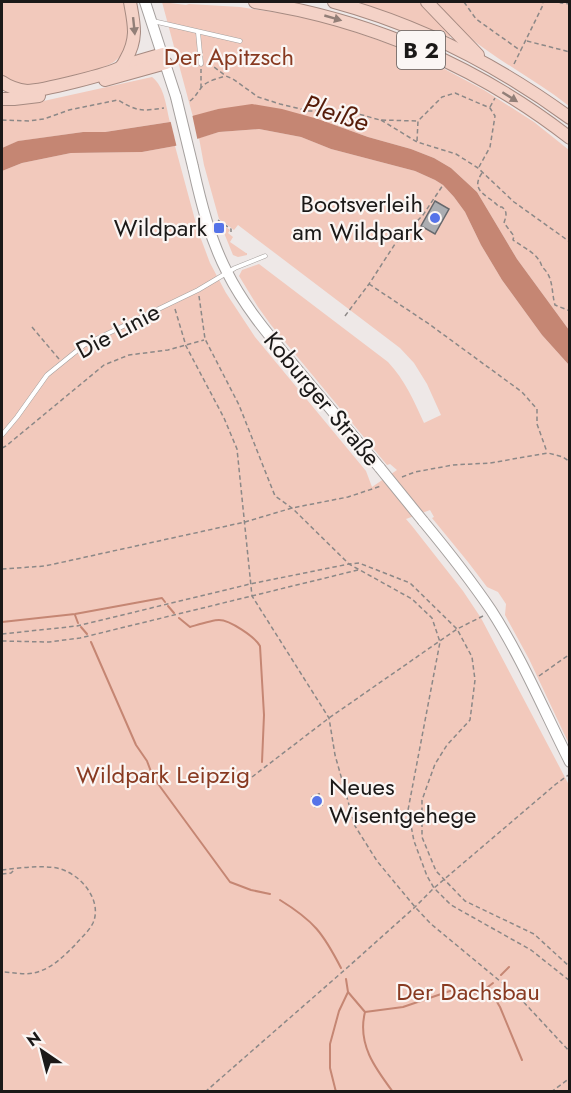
<svg xmlns="http://www.w3.org/2000/svg" width="571" height="1093" font-family="Jost,sans-serif">
  <style>
    .green { fill: #f2c9bc }
    .water { fill: #c58673 }
    .pier { fill: #eee8e7 }
    .lines { fill: none; stroke-linecap: round; stroke-linejoin: round }
    .stream { stroke: #c58673; stroke-width: 2 }
    .building { fill: #abadb1; stroke: #66686c; stroke-width: 1.5 }
    .service-casing { stroke: #a5a09e; stroke-width: 5 }
    .secondary-casing { stroke: #a5a09e; stroke-width: 12 }
    .trunk-casing { stroke: #a68a81; stroke-width: 14 }
    .path { stroke: #8c8887; stroke-width: 1.5; stroke-dasharray: 4.5 3; stroke-linecap: butt }
    .service { stroke: #fff; stroke-width: 4 }
    .secondary { stroke: #fff; stroke-width: 10 }
    .trunk { stroke: #f4d2c7; stroke-width: 12 }
    .secondary-bridge-casing { stroke: #a5a09e; stroke-width: 12; stroke-linecap: butt }
    .secondary-bridge { stroke: #fff; stroke-width: 10 }
    .oneway { fill: #927f78 }
    .poi-dot { fill: #5573e8; stroke: #fbf6f4; stroke-width: 2 }
    .labels { text-anchor: middle; stroke-width: 4.5; stroke-linejoin: round; paint-order: stroke }
    .shield { fill: #fbf6f4; stroke: #5e5b5a; stroke-width: 1.5 }
    .shield-label { font-size: 22px; font-weight: bold; fill: #1b1918 }
    .park-label { font-size: 24px; fill: #883a21; stroke: #fbf6f4 }
    .poi-label { font-size: 24px; fill: #1b1918; stroke: #fbf6f4; text-anchor: end }
    .street-label { font-size: 24px; fill: #1b1918; stroke: #fbf6f4 }
    .water-label { font-size: 26px; font-style: italic; fill: #561c09; stroke: #fbf6f4 }
  </style>
  <rect width="100%" height="100%" fill="#eee8e7"/>
  <g class="green">
    <path d="M 2,2 L 124,2 C 127,16 132,33 126,48 C 123,53 119,58 114,62 C 102,70 48,84 32,85 C 21,85 10,83 2,76 Z"/>
    <path d="M 162,2 L 186,5 L 189,4 L 240,7 L 286,14 L 335,25 L 392,45 L 437,65 L 484,90 L 534,122 L 569,150 L 569,330 L 517,259 L 477,192 L 451,168 L 434,158 L 411,149 L 368,137 L 318,119 L 218,109 L 193,117 Z"/>
    <path d="M 358,2 L 421,2 L 451,36 L 449,37 Z"/>
    <path d="M 435,2 L 569,2 L 569,106 C 542,85 513,69 485,49 C 466,36 451,18 435,2 Z"/>
    <path d="M 152,77 C 165,87 166,107 170,122 L 105,132 L 83,132 L 19,141 L 2,148 L 2,103 L 11,105 L 39,102 Z"/>
    <path d="M 259,129 L 301,137 L 331,149 L 415,171 L 435,180 L 443,185 L 454,197 L 465,212 L 481,245 L 502,280 L 542,335 L 569,365 L 569,744 L 529,659 L 505,615 L 506,604 L 498,592 L 487,587 L 468,562 L 432,518 L 434,517 L 430,510 L 406,519 L 412,526 L 463,591 L 481,618 L 569,785 L 569,1091 L 2,1092 L 2,171 L 22,163 L 71,153 L 142,152 L 175,146 L 198,231 L 210,263 L 226,293 L 255,337 L 366,471 L 372,487 L 397,470 L 390,464 L 387,465 L 271,325 L 258,307 L 239,276 L 242,270 L 259,264 L 388,362 C 405,380 414,401 424,423 L 441,415 L 427,384 L 414,363 L 400,348 L 238,225 L 234,230 L 219,219 L 204,165 L 199,138 L 219,132 Z"/>
    <path d="M 220,223 L 230,230 L 228,233 L 233,237 L 230,242 L 246,253 L 247,253 L 247,255 L 238,257 L 233,255 Z"/>
  </g>
  <path class="water" d="M 252,104 L 282,109 L 318,119 L 368,137 L 411,149 L 434,158 L 451,168 L 477,192 L 517,259 L 569,330 L 569,365 L 542,335 L 502,280 L 481,245 L 465,212 L 454,197 L 443,185 L 435,180 L 415,171 L 331,149 L 301,137 L 259,129 L 219,132 L 175,146 L 142,152 L 71,153 L 22,163 L 2,171 L 2,148 L 18,141 L 83,132 L 105,132 L 170,122 L 218,109 Z"/>
  <path class="pier" d="M 192,114 L 198,142 L 177,148 L 170,119 Z"/>
  <g class="lines">
    <g class="stream">
      <path d="M 168,606 L 174,613"/>
      <path d="M 75,615 L 78,623"/>
      <path d="M 179,618 L 190,627 C 197,625 212,620 219,620 C 230,620 255,637 260,646 L 264,715 L 262,762"/>
      <path d="M 2,622 L 75,614 L 162,598 L 165,602"/>
      <path d="M 81,627 L 87,634"/>
      <path d="M 91,642 L 136,745 L 147,761 L 153,777 L 230,882 L 251,890 L 270,894"/>
      <path d="M 280,900 C 314,921 323,933 341,968"/>
      <path d="M 501,975 L 509,967"/>
      <path d="M 488,987 L 500,1007 L 522,1060"/>
      <path d="M 348,992 L 365,1012 C 357,1044 375,1068 393,1092"/>
      <path d="M 365,1012 L 403,1007 L 453,990 L 479,994 L 493,983"/>
      <path d="M 336,1092 L 330,1068 L 330,1044 L 339,1011 L 348,992 L 346,979"/>
    </g>
  </g>
  <g class="building">
    <path d="M 435,201 L 449,209 L 435,234 L 421,226 Z"/>
    <path d="M 319,794 L 322,805 L 315,807 L 312,797 Z"/>
  </g>
  <g class="lines">
    <g class="service-casing">
      <g id="service">
        <path d="M 153,21 L 240,41"/>
        <path d="M 198,32 L 201,64"/>
        <path d="M 2,435 L 17,417 L 47,375 L 84,345 L 198,290 L 235,268 L 265,256"/>
      </g>
    </g>
    <g class="secondary-casing">
      <g id="secondary">
        <path d="M 145,2 L 176,97"/>
        <path d="M 193,167 C 201,203 210,239 227,272 C 245,308 272,339 297,369 C 325,402 352,435 380,468"/>
        <path d="M 423,521 C 447,550 470,579 491,610 C 522,658 544,711 570,762"/>
      </g>
    </g>
    <g class="trunk-casing">
      <g id="trunk">
        <path d="M 255,2 C 369,19 479,67 570,138"/>
        <path d="M 334,2 C 419,25 499,66 570,118"/>
        <path d="M 427,2 L 478,55"/>
        <path d="M 122,66 L 163,54"/>
        <path d="M 105,80 L 166,63"/>
        <path d="M 2,82 C 9,87 18,90 27,91 C 40,91 111,74 121,67 C 122,66 125,61 126,59 C 138,38 134,24 130,2"/>
        <path d="M 2,99 L 14,99 L 39,96"/>
      </g>
    </g>
    <g class="path">
      <path d="M 464,2 L 476,19 L 521,51"/>
      <path d="M 559,2 L 561,3 L 570,4"/>
      <path d="M 527,41 L 570,52"/>
      <path d="M 514,64 L 543,5 L 543,2"/>
      <path d="M 207,65 L 214,67 L 226,76 L 233,79 L 258,97 L 280,104 L 309,111 L 348,111 L 380,120 L 418,121"/>
      <path d="M 201,88 L 201,69"/>
      <path d="M 190,101 C 196,96 197,93 201,88 C 206,81 217,79 225,76"/>
      <path d="M 490,107 L 495,98"/>
      <path d="M 2,120 L 29,121 L 44,119 L 69,110 L 118,100 C 138,112 142,111 164,108"/>
      <path d="M 381,120 L 417,142 L 456,154 L 478,168 L 514,202 L 570,242"/>
      <path d="M 417,141 L 418,121 L 442,97 L 455,93 L 490,108 L 495,116 L 490,147 L 479,167"/>
      <path d="M 482,173 C 469,192 489,195 499,207 L 502,207 C 508,212 506,216 504,223 L 514,236 L 513,240 C 524,248 539,254 542,267 C 554,277 551,291 555,305 L 570,311"/>
      <path d="M 218,220 L 231,229 L 231,232"/>
      <path d="M 369,284 L 429,324 L 522,392 L 537,409 L 537,424 L 547,452"/>
      <path d="M 199,296 L 205,339 L 239,405 L 275,496 L 292,508 L 349,564 L 412,599 L 432,618 L 440,642 L 408,810 L 414,841 L 427,876 L 434,888 L 451,905 L 531,950 L 570,981"/>
      <path d="M 175,309 L 186,346 L 224,418 L 237,449 L 252,596 L 329,718 L 335,755 L 355,826 L 377,861 L 415,907 L 431,924 L 518,996 L 570,1052"/>
      <path d="M 345,316 L 369,284 L 395,244 L 423,215 L 443,185"/>
      <path d="M 32,327 L 59,359"/>
      <path d="M 2,448 L 6,446 L 104,365 L 129,355 L 168,350 L 204,340"/>
      <path d="M 402,477 L 415,472 L 453,465 L 490,463 L 548,453 L 563,457 L 570,462"/>
      <path d="M 2,569 L 45,566 L 245,522 L 292,508 L 348,497 L 381,486"/>
      <path d="M 2,634 L 77,626 L 250,584 L 349,564 L 359,563 L 410,583 L 457,629 L 472,657 L 475,680 L 470,720 L 447,745 L 435,764 L 422,800 L 422,837 L 436,871 L 465,901 L 534,934 L 570,967"/>
      <path d="M 2,641 L 49,642 L 80,638 L 358,570"/>
      <path d="M 539,676 L 570,654"/>
      <path d="M 252,777 L 329,718 L 457,629 L 483,616"/>
      <path d="M 2,870 C 19,868 39,865 57,868 C 80,873 103,900 93,923 C 89,931 81,938 75,945 C 63,957 51,969 34,973 C 24,975 11,972 2,972"/>
      <path d="M 2,874 L 11,873 L 14,870"/>
      <path d="M 205,1092 L 348,967 L 415,907 L 434,888 L 556,784 L 570,774"/>
      <path d="M 551,1092 L 570,1078"/>
    </g>
    <use href="#service" class="service"/>
    <use href="#secondary" class="secondary"/>
    <use href="#trunk" class="trunk"/>
    <g class="secondary-bridge-casing">
      <g id="secondary-bridge">
        <path d="M 176,97 L 193,167"/>
        <path d="M 380,468 L 423,521"/>
      </g>
    </g>
    <use href="#secondary-bridge" class="secondary-bridge"/>
  </g>
  <defs><path id="oneway-solid" d="M-6-.8H1V-3.2L6.5 0L1 3.2V.8H-6Z" transform="scale(1.5)"/></defs>
  <g class="oneway">
    <use href="#oneway-solid" transform="translate(333 18) rotate(16)"/>
    <use href="#oneway-solid" transform="translate(134 26) rotate(84)"/>
    <use href="#oneway-solid" transform="translate(510 97) rotate(32)"/>
  </g>
  <g class="poi-dot">
    <circle cx="435" cy="218" r="6"/>
    <rect x="213" y="222" width="12" height="12" rx="3"/>
    <circle cx="317" cy="801" r="6"/>
  </g>
  <g class="labels">
    <rect class="shield" x="397" y="31" width="48" height="38" rx="4.5"/>
    <g class="shield-label">
      <text x="421" y="58">B 2</text>
    </g>
    <g class="park-label">
      <text x="229" y="65">Der Apitzsch</text>
      <text x="163" y="783">Wildpark Leipzig</text>
      <text x="468" y="1000">Der Dachsbau</text>
    </g>
    <g class="poi-label">
      <text x="423" y="212">Bootsverleih<tspan x="423" dy="28">am Wildpark</tspan></text>
      <text x="207" y="236">Wildpark</text>
      <text x="329" y="795" text-anchor="start">Neues<tspan x="329" dy="28">Wisentgehege</tspan></text>
    </g>
    <g class="street-label">
      <text transform="translate(118 331) rotate(-28)" y="8">Die Linie</text>
      <text transform="translate(322 399) rotate(50)" y="8">Koburger Straße</text>
    </g>
    <g class="water-label">
      <text transform="translate(336 113) rotate(18)" y="9">Pleiße</text>
    </g>
  </g>
  <rect width="571" height="1093" fill="none" stroke="#1b1918" stroke-width="6"/>
  <g transform="translate(42 1051) rotate(325)" stroke="#fbf6f4" stroke-width="4.5" paint-order="stroke">
  <path d="M0-4.5L10 22L0 15L-10 22Z" fill="#1b1918"/>
  <text y="-9" font-size="16" font-weight="bold" text-anchor="middle" fill="#1b1918">N</text>
  </g>
</svg>
